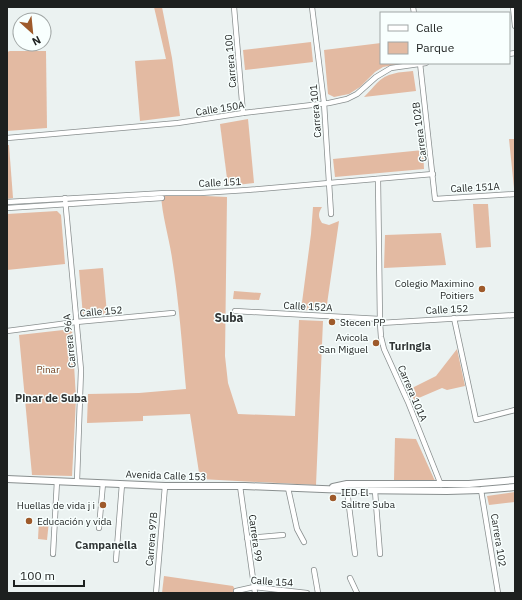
<svg xmlns="http://www.w3.org/2000/svg" width="522" height="600" font-family="'IBM Plex Sans',sans-serif">
  <style>
    .green { fill: #e3baa2 }
    .lines { fill: none; stroke-linecap: round; stroke-linejoin: round }
    .minor-casing { stroke: #898f8f; stroke-width: 6 }
    .major-casing { stroke: #898f8f; stroke-width: 8 }
    .minor { stroke: #fff; stroke-width: 4.5 }
    .major { stroke: #fff; stroke-width: 6 }
    .poi-dot { fill: #9e5a2b; stroke: #f8fffe; stroke-width: 1.5 }
    .labels { text-anchor: middle; stroke-width: 3; stroke-linejoin: round; paint-order: stroke }
    .street-label { font-size: 10px; fill: #1d201f; stroke: #f8fffe }
    .poi-label { font-size: 10px; fill: #1d201f; stroke: #f8fffe; text-anchor: end }
    .park-label { font-size: 10px; fill: #75411e; stroke: #f8fffe }
    .neighbourhood-label { font-size: 11px; font-weight: bold; fill: #313636; stroke: #f8fffe }
    .quarter-label { font-size: 12px; font-weight: bold; fill: #313636; stroke: #f8fffe }
  </style>
  <rect width="100%" height="100%" fill="#ebf2f1"/>
  <g class="green">
    <path d="M 154,7 L 162,7 L 172,58 L 180,116 L 140,121 L 135,61 L 166,59 Z"/>
    <path d="M 311,42 L 313,62 L 245,70 L 243,50 Z"/>
    <path d="M 381,43 L 381,63 L 404,63 L 383,67 L 375,72 L 360,87 L 349,94 L 334,97 L 328,94 L 324,50 Z"/>
    <path d="M 10,51 L 46,51 L 47,128 L 7,131 L 7,52 Z"/>
    <path d="M 413,71 L 416,91 L 364,97 C 369,92 373,87 377,83 C 386,73 400,72 413,71 Z"/>
    <path d="M 248,119 L 254,183 L 228,186 L 220,124 Z"/>
    <path d="M 515,139 L 515,188 L 514,188 L 509,139 Z"/>
    <path d="M 7,145 L 9,145 L 13,198 L 7,199 Z"/>
    <path d="M 423,150 L 424,169 L 335,177 L 333,159 Z"/>
    <path d="M 161,194 L 227,197 L 225,356 L 228,383 L 238,414 L 295,416 L 299,320 L 323,321 L 316,485 L 200,479 L 190,414 L 143,416 L 143,421 L 87,423 L 88,394 L 139,393 L 186,389 C 182,345 179,302 172,258 C 169,237 162,216 161,194 Z"/>
    <path d="M 473,204 L 488,204 L 491,247 L 476,248 Z"/>
    <path d="M 313,207 L 322,207 C 318,213 318,217 322,223 L 329,225 L 339,221 L 326,311 L 301,310 L 311,234 Z"/>
    <path d="M 57,211 L 61,215 L 65,264 L 7,270 L 7,214 Z"/>
    <path d="M 441,233 L 446,265 L 384,268 L 385,235 Z"/>
    <path d="M 103,268 L 107,314 L 83,316 L 79,270 Z"/>
    <path d="M 234,291 L 261,293 L 259,300 L 233,299 Z"/>
    <path d="M 72,329 L 76,399 L 72,476 L 32,475 L 19,335 Z"/>
    <path d="M 457,349 L 465,386 L 447,390 L 442,388 L 414,400 L 410,389 L 436,376 Z"/>
    <path d="M 395,438 L 416,439 L 435,481 L 394,480 Z"/>
    <path d="M 515,492 L 515,502 L 489,505 L 487,496 Z"/>
    <path d="M 39,520 L 49,521 L 47,540 L 38,539 Z"/>
    <path d="M 164,576 L 233,586 L 237,593 L 162,593 Z"/>
  </g>
  <g class="lines">
    <g class="minor-casing">
      <g id="minor">
        <path d="M 234,7 L 243,113"/>
        <path d="M 312,7 L 324,103 L 331,214"/>
        <path d="M 413,7 L 414,13"/>
        <path d="M 513,7 L 515,26"/>
        <path d="M 509,54 L 515,53"/>
        <path d="M 420,63 L 435,199 L 515,194"/>
        <path d="M 7,138 L 178,123 L 243,113 L 329,103 L 347,99 L 357,94 L 376,77 L 391,68 L 426,63"/>
        <path d="M 378,179 L 380,323 L 381,337 L 384,349 L 408,402 L 441,485"/>
        <path d="M 65,198 L 81,370 L 77,481"/>
        <path d="M 7,202 L 166,193 L 200,193 L 247,190 L 433,174"/>
        <path d="M 7,208 L 162,198"/>
        <path d="M 235,311 L 380,319"/>
        <path d="M 454,318 L 476,420 L 515,410"/>
        <path d="M 380,323 L 515,315"/>
        <path d="M 7,331 L 76,322 L 173,313"/>
        <path d="M 240,486 L 255,593"/>
        <path d="M 288,488 L 297,529 L 304,542"/>
        <path d="M 347,490 L 355,554"/>
        <path d="M 481,490 L 498,593"/>
        <path d="M 375,491 L 380,554"/>
        <path d="M 99,528 L 103,483"/>
        <path d="M 247,538 L 283,535"/>
        <path d="M 53,554 L 57,481"/>
        <path d="M 116,560 L 122,484"/>
        <path d="M 314,570 L 318,593"/>
        <path d="M 350,578 L 357,593"/>
        <path d="M 236,591 L 254,587 L 307,593"/>
        <path d="M 156,593 L 165,486"/>
      </g>
    </g>
    <g class="major-casing">
      <g id="major">
        <path d="M 7,479 L 165,486 L 245,486 L 347,490 L 447,491 L 481,490 L 515,487"/>
        <path d="M 333,487 L 347,484 L 469,484 L 515,480"/>
      </g>
    </g>
    <use href="#minor" class="minor"/>
    <use href="#major" class="major"/>
  </g>
  <g class="poi-dot">
    <circle cx="482" cy="289" r="4"/>
    <circle cx="332" cy="322" r="4"/>
    <circle cx="376" cy="343" r="4"/>
    <circle cx="333" cy="498" r="4"/>
    <circle cx="103" cy="505" r="4"/>
    <circle cx="29" cy="521" r="4"/>
  </g>
  <g class="labels">
    <g class="street-label">
      <text transform="translate(230 61) rotate(-95)" y="4">Carrera 100</text>
      <text transform="translate(220 108) rotate(-9)" y="4">Calle 150A</text>
      <text transform="translate(315 111) rotate(-95)" y="4">Carrera 101</text>
      <text transform="translate(419 132) rotate(-97)" y="4">Carrera 102B</text>
      <text transform="translate(220 182) rotate(-3)" y="4">Calle 151</text>
      <text transform="translate(475 187) rotate(-3)" y="4">Calle 151A</text>
      <text transform="translate(308 306) rotate(3)" y="4">Calle 152A</text>
      <text transform="translate(447 309) rotate(-3)" y="4">Calle 152</text>
      <text transform="translate(101 311) rotate(-5)" y="4">Calle 152</text>
      <text transform="translate(69 341) rotate(-96)" y="4">Carrera 96A</text>
      <text transform="translate(413 393) rotate(67)" y="4">Carrera 101A</text>
      <text transform="translate(166 475) rotate(2)" y="4">Avenida Calle 153</text>
      <text transform="translate(256 538) rotate(82)" y="4">Carrera 99</text>
      <text transform="translate(151 539) rotate(-85)" y="4">Carrera 97B</text>
      <text transform="translate(499 540) rotate(81)" y="4">Carrera 102</text>
      <text transform="translate(272 581) rotate(4)" y="4">Calle 154</text>
    </g>
    <g class="poi-label">
      <text x="474" y="287">Colegio Maximino<tspan x="474" dy="12">Poitiers</tspan></text>
      <text x="340" y="326" text-anchor="start">Stecen PP</text>
      <text x="368" y="341">Avicola<tspan x="368" dy="12">San Miguel</tspan></text>
      <text x="341" y="496" text-anchor="start">IED El<tspan x="341" dy="12">Salitre Suba</tspan></text>
      <text x="95" y="509">Huellas de vida j i</text>
      <text x="37" y="525" text-anchor="start">Educación y vida</text>
    </g>
    <g class="park-label">
      <text x="48" y="373">Pinar</text>
    </g>
    <g class="neighbourhood-label">
      <text x="410" y="350">Turingia</text>
      <text x="51" y="402">Pinar de Suba</text>
      <text x="106" y="549">Campanella</text>
    </g>
    <g class="quarter-label">
      <text x="229" y="322">Suba</text>
    </g>
  </g>
  <rect width="522" height="600" fill="none" stroke="#1d201f" stroke-width="16"/>
  <rect x="380" y="12" width="130" height="52" fill="#f8fffe" stroke="#a0a6a5"/>
  <rect x="388" y="25" width="20" height="6" fill="#ffffff" stroke="#a0a6a5"/>
  <text x="416" y="32" font-size="12" fill="#1d201f">Calle</text>
  <rect x="388" y="42" width="20" height="12" fill="#e3baa2" stroke="#a0a6a5"/>
  <text x="416" y="52" font-size="12" fill="#1d201f">Parque</text>
  <g transform="translate(32 32) rotate(153)"><circle r="19" fill="#f8fffe" stroke="#a0a6a5"/>
  <path d="M0-3L7 15L0 10L-7 15Z" fill="#9e5a2b"/>
  <text y="-6" font-size="11" font-weight="bold" text-anchor="middle" fill="#1d201f">N</text>
  </g>
  <path d="M14 580v6h70v-6" fill="none" stroke="#1d201f" stroke-width="2"/>
  <text x="20" y="580" font-size="12" fill="#1d201f" stroke="#f8fffe" stroke-width="3" paint-order="stroke">100 m</text>
</svg>
